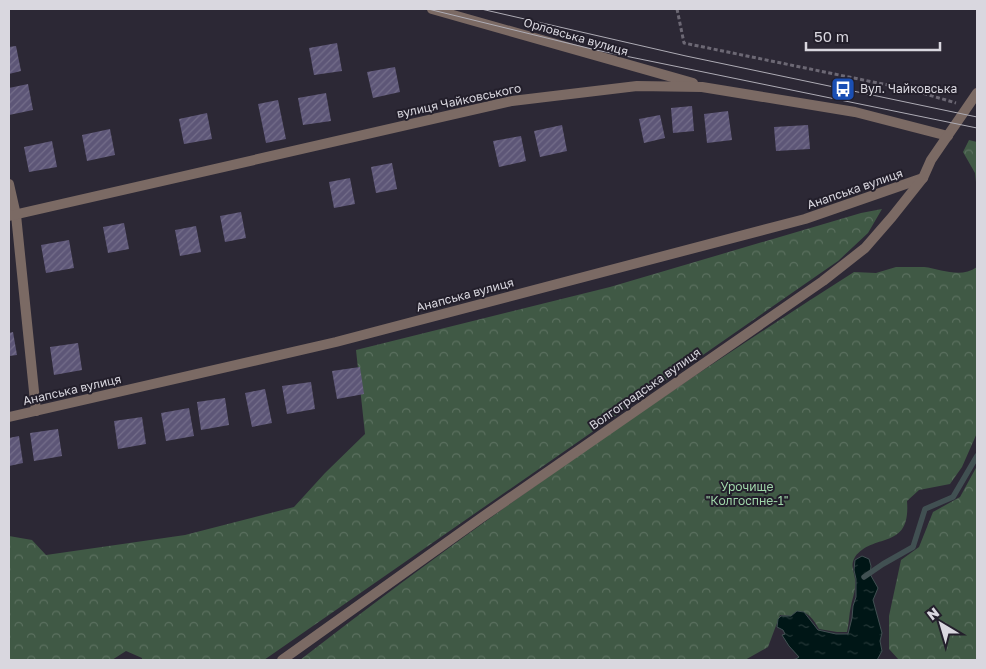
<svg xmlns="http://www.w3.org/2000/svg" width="986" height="669" font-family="'Golos Text',sans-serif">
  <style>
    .forest { fill: url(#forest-crowns) }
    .water { fill: url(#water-ripples); stroke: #415052 }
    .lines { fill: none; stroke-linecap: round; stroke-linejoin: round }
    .stream { stroke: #415052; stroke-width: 5.5 }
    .building { fill: url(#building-hatch) }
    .path { stroke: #6c6874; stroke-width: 3; stroke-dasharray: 4 2.5; stroke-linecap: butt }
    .minor { stroke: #7b6a64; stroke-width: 10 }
    .tram { stroke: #aeacb5; stroke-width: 1 }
    .labels { text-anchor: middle; stroke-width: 4; stroke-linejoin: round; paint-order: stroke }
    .street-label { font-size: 12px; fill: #d9d7df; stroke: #231f2b }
    .poi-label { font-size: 12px; fill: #d9d7df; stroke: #231f2b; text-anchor: start }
    .park-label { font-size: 12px; fill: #9fd5a9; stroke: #231f2b }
  </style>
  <defs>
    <pattern id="forest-crowns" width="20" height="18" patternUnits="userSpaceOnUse" patternTransform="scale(1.25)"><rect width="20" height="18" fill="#405945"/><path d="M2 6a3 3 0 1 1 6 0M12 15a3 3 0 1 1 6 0" fill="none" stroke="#5b705f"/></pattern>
    <pattern id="water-ripples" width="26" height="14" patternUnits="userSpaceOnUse" patternTransform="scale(1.25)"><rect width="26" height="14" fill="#001616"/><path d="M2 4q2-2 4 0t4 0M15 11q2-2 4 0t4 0" fill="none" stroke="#253737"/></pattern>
    <pattern id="building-hatch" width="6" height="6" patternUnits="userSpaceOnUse" patternTransform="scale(1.25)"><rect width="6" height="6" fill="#5d5677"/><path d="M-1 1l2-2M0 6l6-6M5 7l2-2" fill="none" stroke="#746e8a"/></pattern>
  </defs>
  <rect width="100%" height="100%" fill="#2c2835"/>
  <g class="forest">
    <path d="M 969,140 L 977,142 L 977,191 L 975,173 L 963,152 Z"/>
    <path d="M 882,209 L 868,233 L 838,261 L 264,660 L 142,660 L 142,658 L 126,651 L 112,660 L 9,660 L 9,536 L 32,540 L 46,555 L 185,535 L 294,507 L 325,473 L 365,434 L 356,350 L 610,287 L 861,213 Z"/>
    <path d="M 896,267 C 905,267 914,267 924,267 C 942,269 960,279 977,267 L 977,433 L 962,467 L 950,484 L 919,490 L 907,501 C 911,551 874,532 855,557 C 850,565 854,571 855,579 C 856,591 853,596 851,606 C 849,614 849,624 847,632 L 837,632 L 819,629 C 813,619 809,612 797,611 L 791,616 L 780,615 L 768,647 L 745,660 L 300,660 C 478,522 664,393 854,272 L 876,273 Z"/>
    <path d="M 977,466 L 977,660 L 899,660 L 889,649 L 889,616 L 901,560 L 919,547 L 933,512 L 960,497 Z"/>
  </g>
  <path class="water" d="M 862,556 L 869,559 L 871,566 L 870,574 L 878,588 L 873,600 L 882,633 L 880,641 L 882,651 L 877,660 L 790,660 L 796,659 L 799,657 L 789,646 L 782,635 L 785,634 L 783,630 L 777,627 L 778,619 L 781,616 L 791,616 L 797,611 L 804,612 L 818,630 L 836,634 L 848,634 L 852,618 L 853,606 L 856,597 L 856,579 L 854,570 L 855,560 Z"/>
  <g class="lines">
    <path class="stream" d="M 864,577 L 883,564 L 913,547 L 925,509 L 953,497 L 977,456"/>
  </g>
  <g class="building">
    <path d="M 337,43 L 342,71 L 314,75 L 309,48 Z"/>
    <path d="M 16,46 L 21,71 L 9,74 L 9,47 Z"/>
    <path d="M 395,67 L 400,92 L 373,98 L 367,72 Z"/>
    <path d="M 28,84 L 33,110 L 9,115 L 9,88 Z"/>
    <path d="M 326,93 L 331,121 L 303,125 L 298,98 Z"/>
    <path d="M 278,100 L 286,139 L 266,143 L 258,104 Z"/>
    <path d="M 692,106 L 694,131 L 673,133 L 671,108 Z"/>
    <path d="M 728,111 L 732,140 L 707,143 L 704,114 Z"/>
    <path d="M 207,113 L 212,139 L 184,144 L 179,119 Z"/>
    <path d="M 660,115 L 665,138 L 644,143 L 639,119 Z"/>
    <path d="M 562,125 L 567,151 L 540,157 L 534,131 Z"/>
    <path d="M 808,125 L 810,149 L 776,151 L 774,127 Z"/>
    <path d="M 110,129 L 115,155 L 87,161 L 82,135 Z"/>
    <path d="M 521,136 L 526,161 L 499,167 L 493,141 Z"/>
    <path d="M 52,141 L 57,167 L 29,172 L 24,147 Z"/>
    <path d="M 392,163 L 397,189 L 376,193 L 371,167 Z"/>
    <path d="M 350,178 L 355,204 L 334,208 L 329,182 Z"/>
    <path d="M 241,212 L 246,238 L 225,242 L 220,216 Z"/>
    <path d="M 124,223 L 129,249 L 108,253 L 103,227 Z"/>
    <path d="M 196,226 L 201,252 L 180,256 L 175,230 Z"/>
    <path d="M 69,240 L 74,268 L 46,273 L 41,245 Z"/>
    <path d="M 13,332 L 17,355 L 9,356 L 9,333 Z"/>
    <path d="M 78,343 L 82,370 L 54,375 L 50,347 Z"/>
    <path d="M 360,367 L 364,394 L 337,399 L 332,371 Z"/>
    <path d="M 311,382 L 315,409 L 287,414 L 282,386 Z"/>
    <path d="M 265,389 L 272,423 L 252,427 L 245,393 Z"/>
    <path d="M 225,398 L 229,425 L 201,430 L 197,402 Z"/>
    <path d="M 189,408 L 194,436 L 166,441 L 161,413 Z"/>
    <path d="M 142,417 L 146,444 L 118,449 L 114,421 Z"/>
    <path d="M 58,429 L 62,456 L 34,461 L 30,433 Z"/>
    <path d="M 19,436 L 23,463 L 9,466 L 9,438 Z"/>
  </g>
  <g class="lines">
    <path class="path" d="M 677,9 L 684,43 L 912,90 L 956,103"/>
    <g class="minor">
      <path d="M 432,9 L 693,83"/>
      <path d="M 9,184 L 16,215 L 36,411"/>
      <path d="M 9,216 L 512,101 L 637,86 L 702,87 L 855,112 L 948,136"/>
      <path d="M 9,417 L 336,342 L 805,219 L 923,178"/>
      <path d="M 282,660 L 481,518 L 823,281 L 865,248 L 892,217 L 923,178 L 931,160 L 977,93"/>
    </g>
    <g class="tram">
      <path d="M 428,9 L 596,50 L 977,128"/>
      <path d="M 481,9 L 686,56 L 977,117"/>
    </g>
  </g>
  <defs>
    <g id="bus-square" transform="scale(1.25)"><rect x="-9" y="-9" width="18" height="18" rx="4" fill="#1a4fb4" stroke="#231f2b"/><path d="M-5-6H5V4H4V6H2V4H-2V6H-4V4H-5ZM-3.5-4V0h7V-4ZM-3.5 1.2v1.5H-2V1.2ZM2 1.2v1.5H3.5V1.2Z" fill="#fff"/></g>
  </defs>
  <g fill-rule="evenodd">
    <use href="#bus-square" x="843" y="89"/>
  </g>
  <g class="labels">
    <g class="street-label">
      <text transform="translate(576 37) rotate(16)" y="4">Орловська вулиця</text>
      <text transform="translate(459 101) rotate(-12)" y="4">вулиця Чайковського</text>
      <text transform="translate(855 189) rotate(-19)" y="4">Анапська вулиця</text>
      <text transform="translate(465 295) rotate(-15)" y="4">Анапська вулиця</text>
      <text transform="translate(645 389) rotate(-35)" y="4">Волгоградська вулиця</text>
      <text transform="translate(72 390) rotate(-13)" y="4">Анапська вулиця</text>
    </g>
    <g class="poi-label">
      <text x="860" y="93">Вул. Чайковська</text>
    </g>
    <g class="park-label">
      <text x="747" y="491">Урочище<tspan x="747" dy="14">"Колгоспне-1"</tspan></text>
    </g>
  </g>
  <rect width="986" height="669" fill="none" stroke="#d9d7df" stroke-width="20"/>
  <g transform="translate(941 624) rotate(322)" stroke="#231f2b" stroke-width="4" paint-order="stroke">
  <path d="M0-4L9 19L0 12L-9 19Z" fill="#d9d7df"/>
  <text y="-8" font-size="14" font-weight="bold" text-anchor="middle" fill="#d9d7df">N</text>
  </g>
  <path d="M806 42v8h134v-8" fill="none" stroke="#d9d7df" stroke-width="2.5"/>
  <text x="814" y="42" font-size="15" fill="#d9d7df" stroke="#231f2b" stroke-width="4" paint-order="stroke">50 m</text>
</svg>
